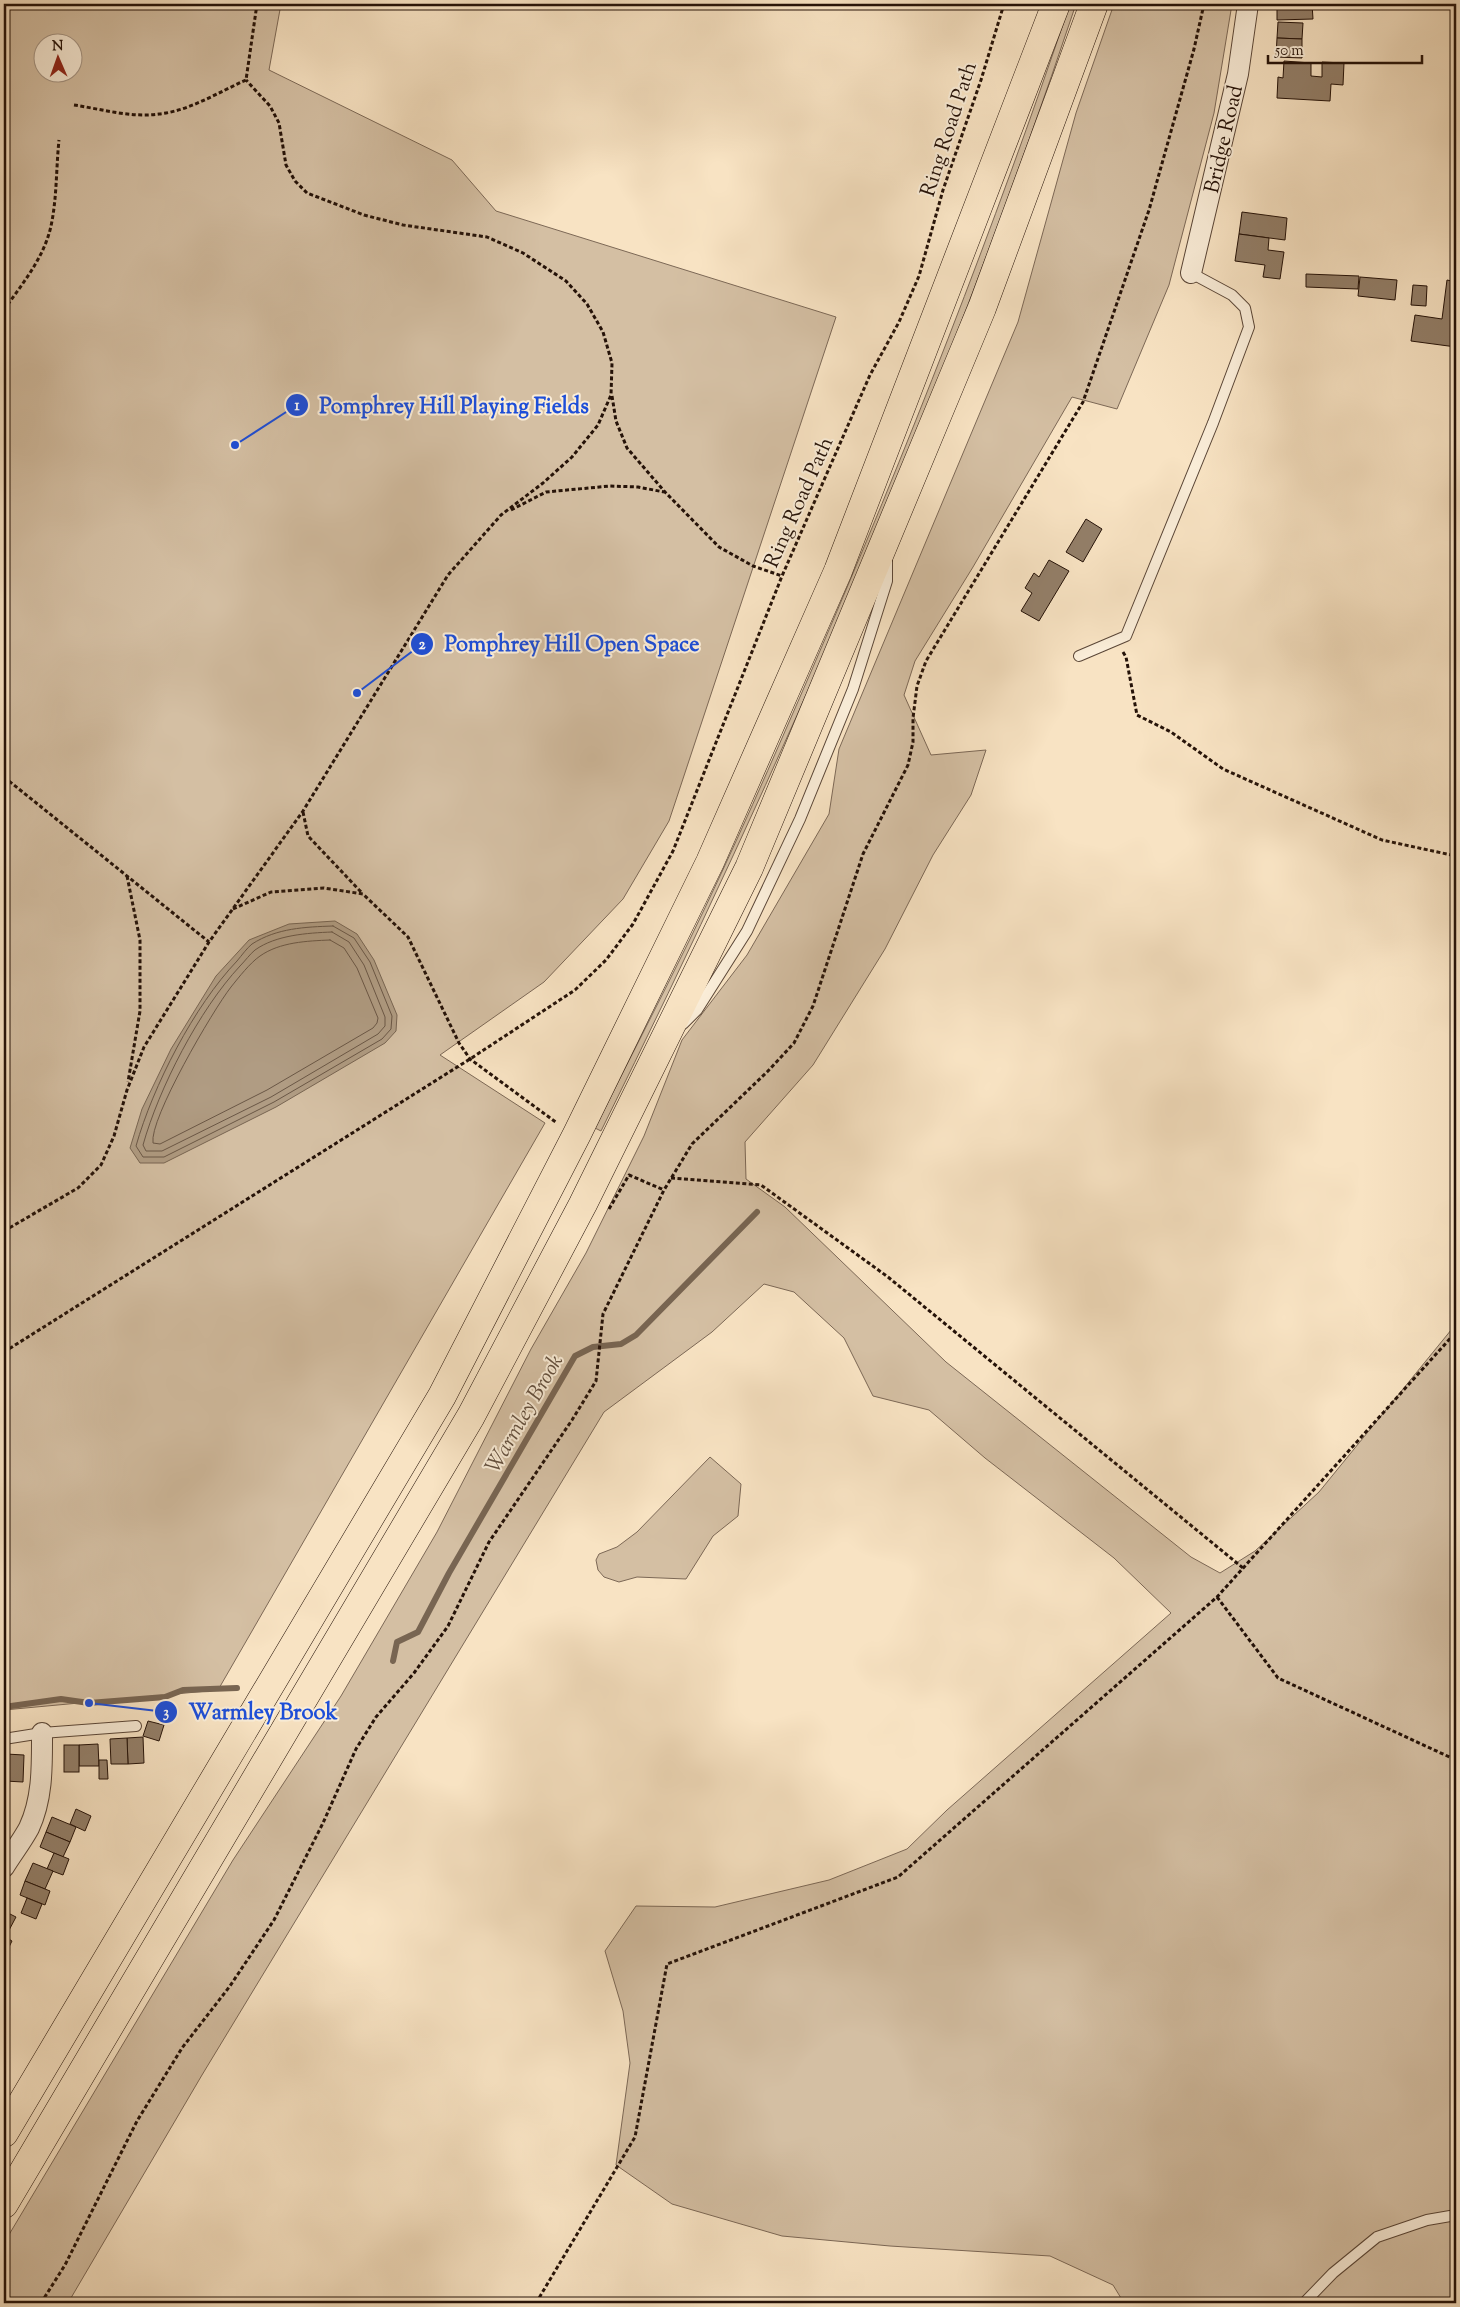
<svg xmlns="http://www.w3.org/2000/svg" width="1460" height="2307" font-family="'Sorts Mill Goudy',serif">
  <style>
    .green { fill: #d4bfa3; stroke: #7c6856; fill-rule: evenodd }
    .water { fill: #b09c83; stroke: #786552 }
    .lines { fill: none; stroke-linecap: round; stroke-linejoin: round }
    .shore { stroke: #6a5746; stroke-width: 1 }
    .stream { stroke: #786552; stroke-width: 6 }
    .building { fill: #937f69; stroke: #251208 }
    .lane-casing { stroke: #5a4637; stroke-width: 12 }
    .street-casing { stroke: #5a4637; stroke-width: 22 }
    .highway-casing { stroke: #251208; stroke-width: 29 }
    .path { stroke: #251208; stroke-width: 3; stroke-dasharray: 4 2.5; stroke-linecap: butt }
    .lane { stroke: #faedd8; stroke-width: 10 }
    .street { stroke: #faedd8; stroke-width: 20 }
    .highway { stroke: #f8e3c3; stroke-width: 28 }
    .labels { text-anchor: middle; stroke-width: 4; stroke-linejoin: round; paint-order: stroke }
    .street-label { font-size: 21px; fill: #251208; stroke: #faedd8 }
    .water-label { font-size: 22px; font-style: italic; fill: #64503f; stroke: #faedd8 }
    .leader { fill: none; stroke: #1d4ed8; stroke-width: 2 }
    .callout-dot { fill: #1d4ed8; stroke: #faedd8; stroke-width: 2 }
    .mark-label { font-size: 15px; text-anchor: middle; font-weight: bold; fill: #fff }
    .callout-label { font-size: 22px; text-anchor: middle; font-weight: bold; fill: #1d4ed8; stroke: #faedd8; stroke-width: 4; stroke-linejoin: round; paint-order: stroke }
  </style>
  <rect width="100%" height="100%" fill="#f8e3c3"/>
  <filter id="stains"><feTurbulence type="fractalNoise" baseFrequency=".004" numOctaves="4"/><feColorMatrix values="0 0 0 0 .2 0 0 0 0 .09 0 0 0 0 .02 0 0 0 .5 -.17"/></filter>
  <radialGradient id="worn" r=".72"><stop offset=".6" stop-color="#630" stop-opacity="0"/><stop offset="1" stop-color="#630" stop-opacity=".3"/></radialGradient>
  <g class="green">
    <path d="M 4,4 L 281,4 L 269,70 L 452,160 L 496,211 L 836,317 L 669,821 L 623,899 L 544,982 L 440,1055 L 545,1123 L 218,1690 L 4,1710 ZM 42,42 L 72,42 L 72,72 L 42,72 Z"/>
    <path d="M 1070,4 L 1076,4 C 947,391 782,765 601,1131 L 595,1128 C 626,1066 658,1004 689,941 C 733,851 773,759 813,667 C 907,450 994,228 1070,4 Z"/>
    <path d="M 1114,4 L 1232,4 L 1214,113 L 1169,285 L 1117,409 L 1072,397 L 973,567 L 915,661 L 904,695 L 931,755 L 986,750 L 971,795 L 933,855 L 885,949 L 813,1065 L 745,1142 L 746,1179 L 785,1207 L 946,1362 L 1191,1557 L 1220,1573 L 1255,1551 L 1319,1492 L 1456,1324 L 1456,2303 L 1124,2303 L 1113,2285 L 1050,2256 L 890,2246 L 782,2236 L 672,2204 L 616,2165 L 630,2063 L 623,2011 L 605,1951 L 636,1906 L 715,1907 L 829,1880 L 907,1849 L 947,1810 L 1171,1613 L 1114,1558 L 985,1458 L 929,1410 L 873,1396 L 844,1338 L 794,1292 L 764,1284 L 712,1332 L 604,1412 L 202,2075 L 68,2303 L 4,2303 L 4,2243 L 233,1860 L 341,1696 L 437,1532 L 531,1349 L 586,1253 L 644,1136 L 682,1040 L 747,955 L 829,814 L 839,749 L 1018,322 L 1076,113 Z"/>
    <path d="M 710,1457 L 741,1484 L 738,1516 L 713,1536 L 686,1579 L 637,1577 L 619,1582 L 604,1577 L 598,1570 L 596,1560 L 599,1554 L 617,1547 L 637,1532 Z"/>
  </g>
  <path class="water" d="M 335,921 L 357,934 L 374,960 L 397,1015 L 396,1031 L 385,1043 L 276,1107 L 164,1163 L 140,1163 L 130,1148 L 142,1109 L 171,1049 L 216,976 L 249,940 L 289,924 Z"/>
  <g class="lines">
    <g class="shore">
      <path d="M 333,926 L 354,938 L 370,962 L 392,1016 L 391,1029 L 382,1039 L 274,1102 L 164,1157 L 143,1157 L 136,1146 C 153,1086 194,1006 237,961 C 242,955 247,948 252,944 C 277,928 305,927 333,926 Z"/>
      <path d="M 332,932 L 349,942 L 364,965 L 385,1017 L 385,1026 L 378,1034 L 271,1097 L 162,1151 L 146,1151 L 143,1145 C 159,1088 199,1010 240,966 C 245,961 250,954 255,950 C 276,935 307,933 332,932 Z"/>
      <path d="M 330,940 L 344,948 L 357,968 L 378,1018 L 377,1023 L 373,1028 L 267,1090 L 160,1144 L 153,1143 C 149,1119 213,1010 231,987 C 239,977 250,963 260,956 C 280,942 307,941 330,940 Z"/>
    </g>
    <g class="stream">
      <path d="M 393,1661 L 397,1642 L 418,1632 L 449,1573 L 575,1356 L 593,1347 L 621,1344 L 636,1335 L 757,1212"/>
      <path d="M 4,1707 L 61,1699 L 89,1703 L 165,1697 L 183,1690 L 237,1688"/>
    </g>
  </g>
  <g class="building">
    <path d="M 1277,4 L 1312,4 L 1313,19 L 1277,20 Z"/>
    <path d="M 1278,22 L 1303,23 L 1302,39 L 1277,38 Z"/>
    <path d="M 1277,38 L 1302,39 L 1302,58 L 1276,57 Z"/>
    <path d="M 1284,61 L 1311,63 L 1311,76 L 1322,77 L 1322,62 L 1344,63 L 1343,85 L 1331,84 L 1330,101 L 1277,98 L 1278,77 L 1283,78 Z"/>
    <path d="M 1242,212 L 1287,218 L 1285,240 L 1239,234 Z"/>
    <path d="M 1239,234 L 1269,238 L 1268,250 L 1284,252 L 1280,279 L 1263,277 L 1265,265 L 1235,261 Z"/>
    <path d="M 1306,274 L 1359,276 L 1358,289 L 1306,287 Z"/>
    <path d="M 1360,277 L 1397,280 L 1395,300 L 1358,296 Z"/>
    <path d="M 1447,280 L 1456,282 L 1456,347 L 1411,341 L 1415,315 L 1442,319 Z"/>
    <path d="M 1413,285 L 1427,286 L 1426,306 L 1411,305 Z"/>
    <path d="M 1086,519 L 1102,529 L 1083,562 L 1066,552 Z"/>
    <path d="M 1049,560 L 1069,571 L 1039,621 L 1021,611 L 1032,593 L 1025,588 L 1034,573 L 1039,577 Z"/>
    <path d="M 148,1721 L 164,1725 L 159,1741 L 143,1736 Z"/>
    <path d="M 143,1737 L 144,1763 L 128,1764 L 127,1738 Z"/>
    <path d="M 127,1738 L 128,1764 L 111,1764 L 110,1739 Z"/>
    <path d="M 98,1744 L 99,1766 L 79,1766 L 79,1745 Z"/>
    <rect x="64" y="1745" width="15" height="27"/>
    <path d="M 6,1754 L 24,1755 L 23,1782 L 5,1781 Z"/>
    <path d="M 99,1760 L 107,1760 L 108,1779 L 99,1779 Z"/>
    <path d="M 76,1809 L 91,1816 L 85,1831 L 70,1824 Z"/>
    <path d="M 52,1817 L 76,1827 L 70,1842 L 46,1832 Z"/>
    <path d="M 46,1832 L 70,1842 L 63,1857 L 40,1847 Z"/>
    <path d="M 54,1853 L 69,1859 L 63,1875 L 47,1869 Z"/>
    <path d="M 33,1863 L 53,1871 L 45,1889 L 25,1881 Z"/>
    <path d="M 25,1881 L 50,1891 L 45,1905 L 20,1895 Z"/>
    <path d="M 27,1898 L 42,1904 L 36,1919 L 21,1913 Z"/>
    <path d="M 4,1911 L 16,1917 L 7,1934 L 4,1933 Z"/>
    <path d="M 4,1936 L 12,1941 L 9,1947 L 4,1944 Z"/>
  </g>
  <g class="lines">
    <g class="lane-casing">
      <g id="lane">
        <path d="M 1079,656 L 1126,636 L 1213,423 L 1249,327 L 1245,308 L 1232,295 L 1191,273"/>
        <path d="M 683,1024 L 697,1010 L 747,931 L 800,819 L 853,689 L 887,581 L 887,559"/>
        <path d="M 4,1739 L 42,1733 L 136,1726"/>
        <path d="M 1304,2303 L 1333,2273 L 1377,2237 L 1427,2220 L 1456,2215"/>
      </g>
    </g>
    <g class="street-casing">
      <g id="street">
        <path d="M 1191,273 L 1238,74 L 1248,4"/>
        <path d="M 4,1867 C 12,1854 22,1841 29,1828 C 43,1798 42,1765 42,1733"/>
      </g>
    </g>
    <g class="highway-casing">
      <g id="highway">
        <path d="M 4,2133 L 442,1396 L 577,1134 L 710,862 L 838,571 L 1056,4"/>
        <path d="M 4,2204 L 471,1416 L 583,1204 L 749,868 L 982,308 L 1094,4"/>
      </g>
    </g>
    <g class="path">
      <path d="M 74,105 C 101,109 131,118 159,114 C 189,111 219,92 246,80 L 257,4"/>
      <path d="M 4,310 C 22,284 44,258 51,226 C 57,198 56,169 59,140"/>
      <path d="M 612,396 L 616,421 L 627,448 L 665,492 L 719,547 L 753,566 L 782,576"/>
      <path d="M 511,510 L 546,492 L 610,486 L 638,487 L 664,492"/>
      <path d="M 1123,652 L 1126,657 L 1137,715 L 1171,732 L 1223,769 L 1382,840 L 1456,856"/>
      <path d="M 4,777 L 209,942"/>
      <path d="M 303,812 L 308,836 L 362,893"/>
      <path d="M 127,876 L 140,940 L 140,1011 L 128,1082"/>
      <path d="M 233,909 L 271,892 L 324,888 L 363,894 L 408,937 L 459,1043 L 470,1059 L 557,1123"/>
      <path d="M 671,1178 L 761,1185 L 888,1277 L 1243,1568"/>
      <path d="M 609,1209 L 629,1175 L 664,1190"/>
      <path d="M 4,1231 L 78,1188 L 101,1165 L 114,1136 L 127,1090 L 144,1047 L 209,942 L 303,811 L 448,575 L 501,515 L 543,483 L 572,457 L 598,425 L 611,395 L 612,363 L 603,332 L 587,304 L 566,281 L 523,253 L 487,237 L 403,225 L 364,215 L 307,193 L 295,181 L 286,165 L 279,123 L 270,106 L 246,80"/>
      <path d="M 4,1352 L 470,1059 L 575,990 L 606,960 L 633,924 L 673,851 L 782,576 L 870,375 L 899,322 L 919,276 L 943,190 L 981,80 L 1004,4"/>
      <path d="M 1217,1597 L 1278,1678 L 1456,1760"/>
      <path d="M 41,2303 L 65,2265 L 137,2121 L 182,2048 L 230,1986 L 274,1920 L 323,1823 L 356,1749 L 376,1717 L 414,1673 L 448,1626 L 489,1542 L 572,1420 L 596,1381 L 603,1314 L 664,1190 L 692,1144 L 768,1071 L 794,1043 L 813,1006 L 863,854 L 908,765 L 913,742 L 913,718 L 917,686 L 926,661 L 1083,402 L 1149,210 L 1194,49 L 1204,4"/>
      <path d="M 536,2303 L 635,2137 L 667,1964 L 898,1877 L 1217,1597 L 1456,1332"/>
    </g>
    <use href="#lane" class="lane"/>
    <use href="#street" class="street"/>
    <use href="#highway" class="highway"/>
  </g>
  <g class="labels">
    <g class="street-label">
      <text transform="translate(948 129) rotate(-72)" y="7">Ring Road Path</text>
      <text transform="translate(1223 139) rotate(-77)" y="7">Bridge Road</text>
      <text transform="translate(798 502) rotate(-66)" y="7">Ring Road Path</text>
    </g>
    <g class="water-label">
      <text transform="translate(523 1413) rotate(-60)" y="8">Warmley Brook</text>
    </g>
  </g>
  <path class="leader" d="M235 445L297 405M357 693L422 644M89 1703L166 1712"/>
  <g class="callout-dot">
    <circle cx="235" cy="445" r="5"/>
    <circle cx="357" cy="693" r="5"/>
    <circle cx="89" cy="1703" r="5"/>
    <circle cx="297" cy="405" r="12"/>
    <circle cx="422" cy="644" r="12"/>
    <circle cx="166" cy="1712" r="12"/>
  </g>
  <g class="mark-label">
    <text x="297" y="410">1</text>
    <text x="422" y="649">2</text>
    <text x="166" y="1717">3</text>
  </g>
  <g class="callout-label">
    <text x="454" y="413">Pomphrey Hill Playing Fields</text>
    <text x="572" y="651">Pomphrey Hill Open Space</text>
    <text x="263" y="1719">Warmley Brook</text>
  </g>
  <rect width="1460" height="2307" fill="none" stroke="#f8e3c3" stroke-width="20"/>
  <rect x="5" y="5" width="1450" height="2297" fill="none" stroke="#251208" stroke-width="2.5"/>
  <rect x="10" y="10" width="1440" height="2287" fill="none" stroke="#251208"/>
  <g transform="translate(58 58) rotate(358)"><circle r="24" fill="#faedd8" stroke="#a59585"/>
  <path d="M0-4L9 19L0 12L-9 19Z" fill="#8f2418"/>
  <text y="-8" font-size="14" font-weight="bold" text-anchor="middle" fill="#251208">N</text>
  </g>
  <path d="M1268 55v8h154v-8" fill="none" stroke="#251208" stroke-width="2.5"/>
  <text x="1275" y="55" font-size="15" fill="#251208" stroke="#faedd8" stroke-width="4" paint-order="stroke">50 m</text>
  <rect width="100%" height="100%" filter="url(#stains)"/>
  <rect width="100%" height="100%" fill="url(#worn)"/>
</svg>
